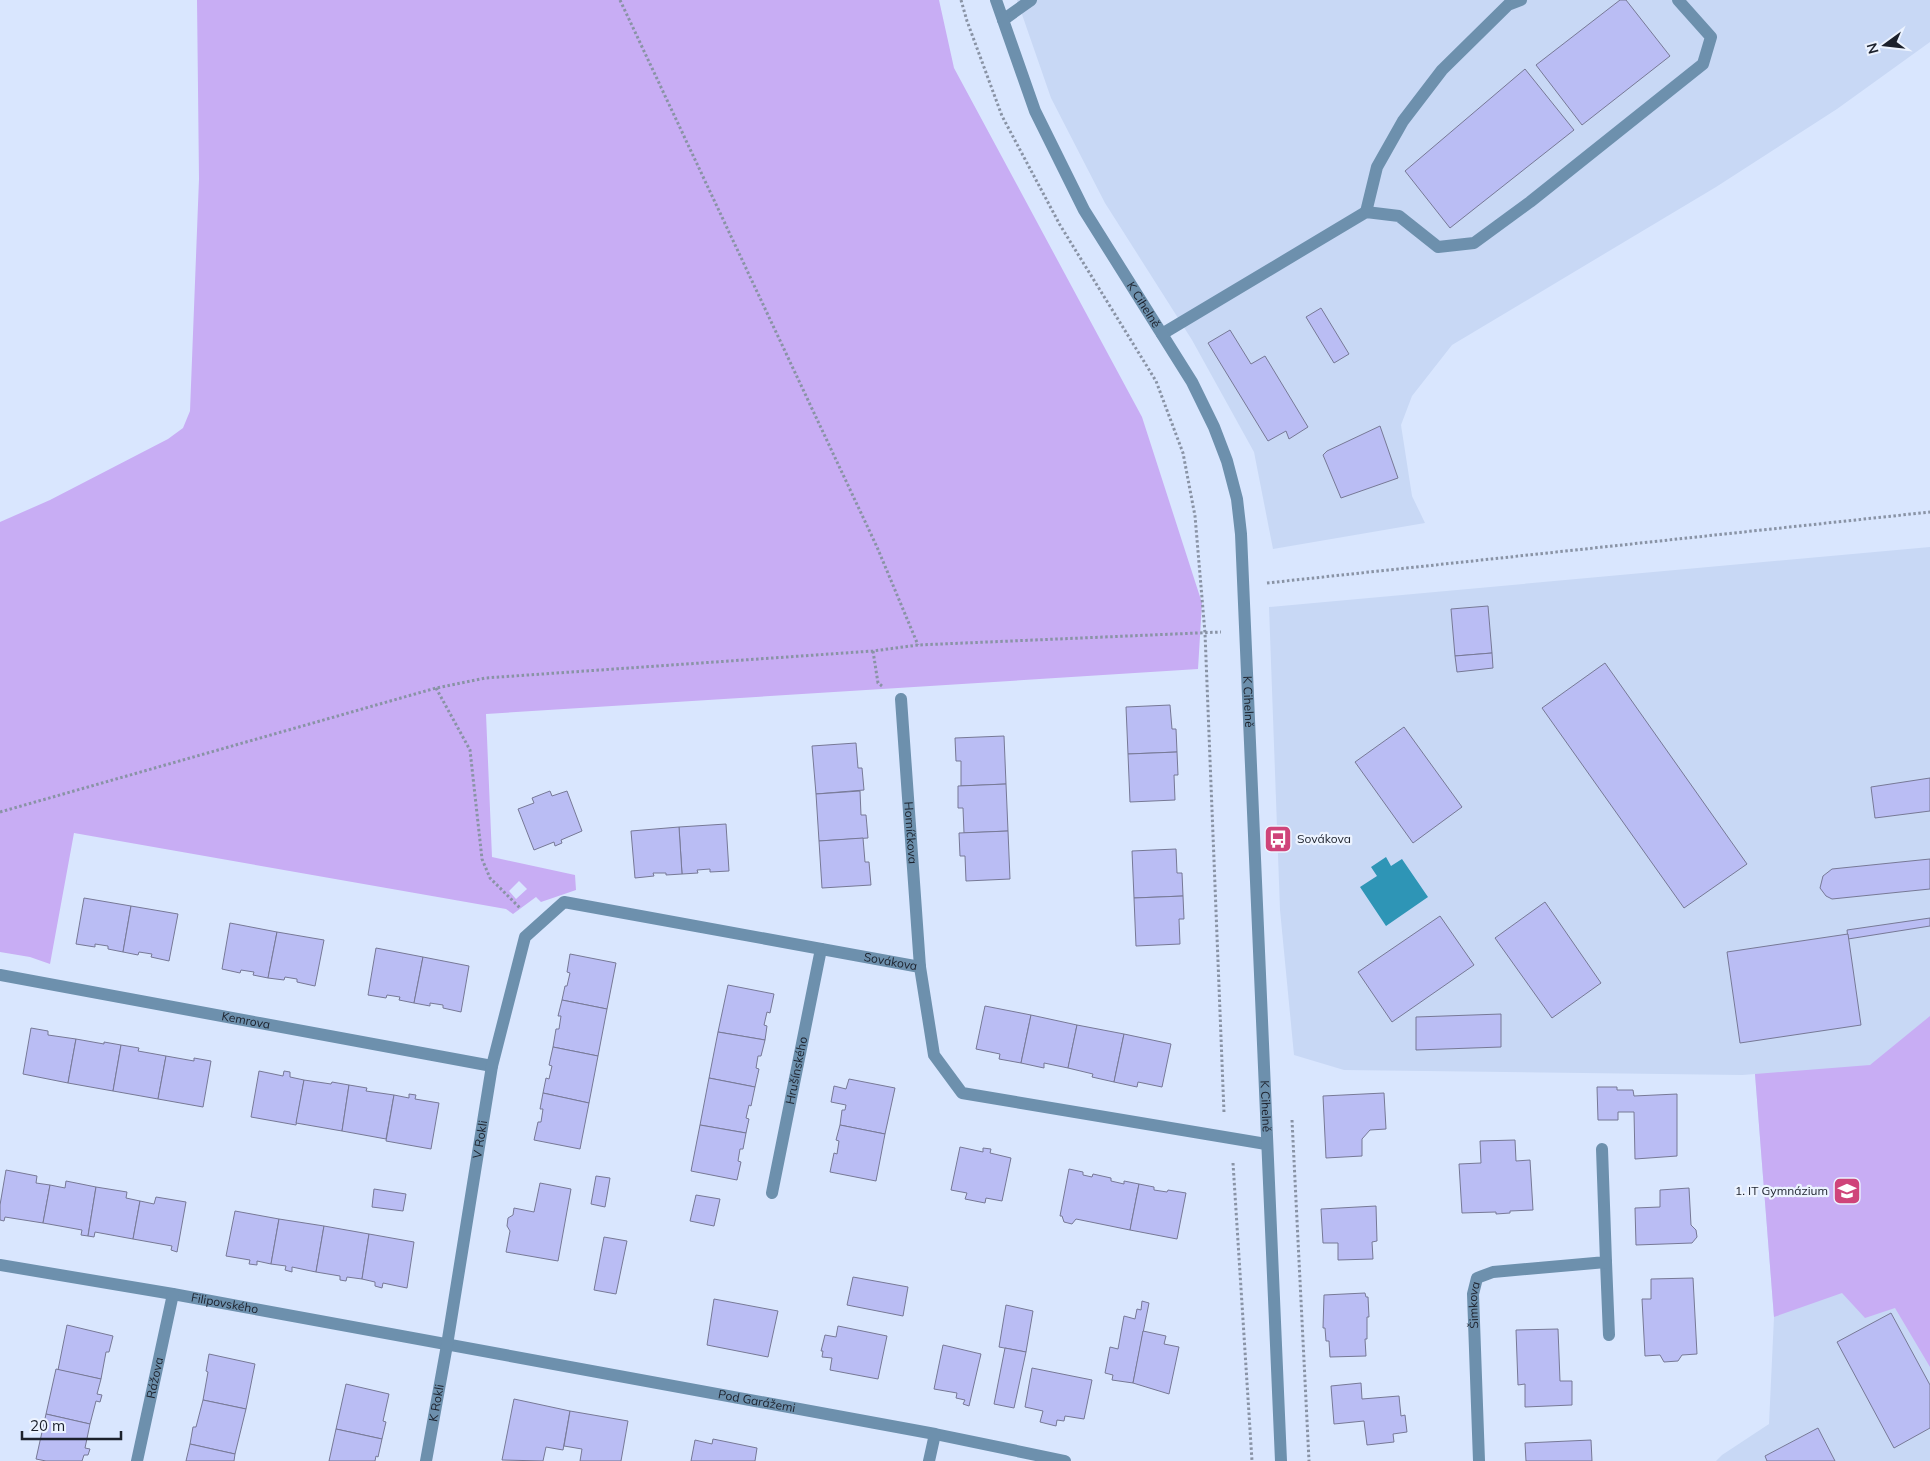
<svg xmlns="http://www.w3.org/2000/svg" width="1930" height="1461" font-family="Mulish,sans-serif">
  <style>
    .built { fill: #c8d8f5 }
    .green { fill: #c8adf4; fill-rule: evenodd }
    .water { fill: #2e95b6 }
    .building { fill: #babdf4; stroke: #777996 }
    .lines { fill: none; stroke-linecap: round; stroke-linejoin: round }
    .path { stroke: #8993a5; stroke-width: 3; stroke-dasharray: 2.5 2.5; stroke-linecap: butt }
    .service { stroke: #6d90ad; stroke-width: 12 }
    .minor { stroke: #6d90ad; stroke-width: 12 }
    .tertiary { stroke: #6d90ad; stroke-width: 12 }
    .labels { text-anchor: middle; stroke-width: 4.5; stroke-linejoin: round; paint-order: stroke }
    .street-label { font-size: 12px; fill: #1c212c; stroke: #ecf3ff }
    .poi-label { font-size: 12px; fill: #1c212c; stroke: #ecf3ff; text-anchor: start }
  </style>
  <rect width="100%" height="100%" fill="#d9e6fe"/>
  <g class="built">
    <path d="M 1017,0 L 1930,0 L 1930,42 L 1837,109 L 1716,187 L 1452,345 L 1412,396 L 1401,425 L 1412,496 L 1425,523 L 1273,549 L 1254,452 L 1192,340 L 1105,203 L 1051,98 Z"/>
    <path d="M 1930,547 L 1930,1461 L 1716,1461 L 1722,1455 L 1769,1424 L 1774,1317 L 1755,1074 L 1742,1075 L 1344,1070 L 1294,1055 L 1280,910 L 1269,607 Z"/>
  </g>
  <g class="green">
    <path d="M 197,0 L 939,0 L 954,68 L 1142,417 L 1202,603 L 1198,669 L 486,714 L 492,857 L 575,875 L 576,890 L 541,902 L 536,897 L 513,914 L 506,909 L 74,833 L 50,964 L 30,957 L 0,952 L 0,522 L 50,500 L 168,439 L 183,428 L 190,411 L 199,179 ZM 519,881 L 527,889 L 516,899 L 509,891 Z"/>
    <path d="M 1930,1016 L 1930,1367 L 1895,1308 L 1865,1318 L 1842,1293 L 1774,1317 L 1755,1074 L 1870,1065 Z"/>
  </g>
  <path class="water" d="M 1386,857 L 1391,866 L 1402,859 L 1428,897 L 1386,926 L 1360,887 L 1377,876 L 1371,867 Z"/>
  <g class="building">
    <path d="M 1620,0 L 1626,0 L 1670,56 L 1582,125 L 1536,65 Z"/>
    <path d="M 1525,69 L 1574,130 L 1450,228 L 1405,171 Z"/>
    <path d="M 1321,308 L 1349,354 L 1334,363 L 1306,317 Z"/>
    <path d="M 1230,330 L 1251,364 L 1265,356 L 1308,427 L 1289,439 L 1286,431 L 1268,441 L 1208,343 Z"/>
    <path d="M 1380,426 L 1398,478 L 1341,498 L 1323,455 L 1327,451 Z"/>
    <path d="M 1488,606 L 1492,653 L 1455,656 L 1451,609 Z"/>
    <path d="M 1492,653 L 1493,668 L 1457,672 L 1455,656 Z"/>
    <path d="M 1605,663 L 1747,864 L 1684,908 L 1542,708 Z"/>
    <path d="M 1170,705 L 1172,729 L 1176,729 L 1177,752 L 1128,754 L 1126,707 Z"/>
    <path d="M 1404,727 L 1462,807 L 1413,843 L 1355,762 Z"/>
    <path d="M 1004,736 L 1006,784 L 961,786 L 961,761 L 956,761 L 955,738 Z"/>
    <path d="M 856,743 L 858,768 L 862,768 L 864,790 L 816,794 L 812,746 Z"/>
    <path d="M 1177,752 L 1178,775 L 1174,775 L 1175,800 L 1130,802 L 1128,754 Z"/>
    <path d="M 1930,778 L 1930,811 L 1875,818 L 1871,787 Z"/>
    <path d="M 1006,784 L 1008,831 L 964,833 L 963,808 L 958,808 L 958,786 Z"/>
    <path d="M 550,791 L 552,796 L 567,791 L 582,831 L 561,840 L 562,843 L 555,846 L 554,842 L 534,850 L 518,809 L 534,803 L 532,798 Z"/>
    <path d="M 860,791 L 861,815 L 866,815 L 868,838 L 819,841 L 816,794 Z"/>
    <path d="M 726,824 L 729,871 L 710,872 L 710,869 L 697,870 L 698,873 L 682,874 L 679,827 Z"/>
    <path d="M 679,827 L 682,874 L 666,875 L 666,873 L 653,873 L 654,876 L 635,878 L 631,831 Z"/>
    <path d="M 1008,831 L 1010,879 L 966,881 L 965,856 L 960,856 L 959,833 Z"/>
    <path d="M 863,838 L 865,862 L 869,862 L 871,885 L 822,888 L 819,841 Z"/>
    <path d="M 1176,849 L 1177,873 L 1182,873 L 1183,896 L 1134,898 L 1132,851 Z"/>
    <path d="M 1930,859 L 1930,889 L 1832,899 L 1826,896 L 1820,888 L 1823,876 L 1832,869 Z"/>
    <path d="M 1183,896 L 1184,919 L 1179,919 L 1180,944 L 1136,946 L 1134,898 Z"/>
    <path d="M 84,898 L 131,906 L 123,952 L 108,949 L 108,946 L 95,944 L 95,947 L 76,944 Z"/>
    <path d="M 1545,902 L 1601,983 L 1552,1018 L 1495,938 Z"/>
    <path d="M 131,906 L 178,914 L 169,961 L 151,957 L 152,954 L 139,952 L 138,955 L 123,952 Z"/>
    <path d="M 1440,916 L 1474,965 L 1392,1022 L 1358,972 Z"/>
    <path d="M 1930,918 L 1930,926 L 1848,939 L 1847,930 Z"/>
    <path d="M 230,923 L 277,932 L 268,978 L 253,975 L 254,972 L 241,970 L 240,973 L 222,969 Z"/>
    <path d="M 277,932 L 324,940 L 315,986 L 297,982 L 297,979 L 285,977 L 284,980 L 268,978 Z"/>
    <path d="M 1848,934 L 1861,1025 L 1740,1043 L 1727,952 Z"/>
    <path d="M 376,948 L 423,957 L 414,1003 L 399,1000 L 400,997 L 387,995 L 386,998 L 368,995 Z"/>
    <path d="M 570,954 L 616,963 L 607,1009 L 562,1000 L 565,986 L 567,986 L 570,973 L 567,972 Z"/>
    <path d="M 423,957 L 469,966 L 461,1012 L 443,1008 L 443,1005 L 430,1003 L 430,1006 L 414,1003 Z"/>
    <path d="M 728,985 L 774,994 L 770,1013 L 767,1012 L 764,1025 L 767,1026 L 765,1040 L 718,1032 Z"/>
    <path d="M 562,1000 L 607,1009 L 598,1056 L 553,1047 L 556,1029 L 559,1029 L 561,1016 L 558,1016 Z"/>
    <path d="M 985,1006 L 1031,1015 L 1021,1063 L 999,1059 L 1000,1054 L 976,1049 Z"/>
    <path d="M 1501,1014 L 1501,1047 L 1416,1050 L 1416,1017 Z"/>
    <path d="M 1031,1015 L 1077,1025 L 1068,1068 L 1044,1063 L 1044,1068 L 1021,1063 Z"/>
    <path d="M 1077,1025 L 1124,1034 L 1114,1082 L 1092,1077 L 1093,1074 L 1068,1068 Z"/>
    <path d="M 31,1028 L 48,1031 L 48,1035 L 76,1039 L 68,1083 L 23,1074 Z"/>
    <path d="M 718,1032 L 765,1040 L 761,1056 L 758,1056 L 756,1068 L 759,1069 L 755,1087 L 709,1078 Z"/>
    <path d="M 1124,1034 L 1171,1044 L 1162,1087 L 1138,1082 L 1137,1087 L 1114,1082 Z"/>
    <path d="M 76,1039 L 104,1044 L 104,1042 L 121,1045 L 113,1091 L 68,1083 Z"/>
    <path d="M 121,1045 L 139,1048 L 138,1051 L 166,1056 L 158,1099 L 113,1091 Z"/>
    <path d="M 553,1047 L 598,1056 L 589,1103 L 543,1093 L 546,1078 L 549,1079 L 552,1066 L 549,1065 Z"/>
    <path d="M 166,1056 L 194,1061 L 194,1058 L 211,1061 L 203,1107 L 158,1099 Z"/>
    <path d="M 259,1071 L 283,1076 L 284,1071 L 290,1072 L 290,1077 L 304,1080 L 296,1125 L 251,1117 Z"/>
    <path d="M 709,1078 L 755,1087 L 751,1106 L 749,1105 L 746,1118 L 749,1119 L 746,1133 L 700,1125 Z"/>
    <path d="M 849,1079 L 895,1088 L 885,1134 L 840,1125 L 842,1110 L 845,1110 L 846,1105 L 831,1102 L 834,1086 L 846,1089 Z"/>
    <path d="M 304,1080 L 331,1084 L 332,1082 L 349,1085 L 342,1131 L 296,1123 Z"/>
    <path d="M 349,1085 L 367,1088 L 366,1091 L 394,1095 L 386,1139 L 342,1131 Z"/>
    <path d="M 1597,1087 L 1617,1087 L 1617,1090 L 1633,1090 L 1634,1096 L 1677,1094 L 1677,1156 L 1635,1159 L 1634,1112 L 1618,1112 L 1618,1120 L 1598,1120 Z"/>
    <path d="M 543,1093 L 589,1103 L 580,1149 L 534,1140 L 538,1122 L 541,1122 L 543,1109 L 540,1109 Z"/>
    <path d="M 1384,1093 L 1386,1129 L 1370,1130 L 1362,1139 L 1362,1156 L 1326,1158 L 1323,1096 Z"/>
    <path d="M 409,1094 L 416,1095 L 415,1099 L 439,1103 L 431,1149 L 386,1141 L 394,1095 L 409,1098 Z"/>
    <path d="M 700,1125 L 746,1133 L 743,1149 L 740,1149 L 738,1161 L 741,1162 L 737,1180 L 691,1171 Z"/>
    <path d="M 840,1125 L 885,1134 L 876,1181 L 830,1172 L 834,1153 L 837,1154 L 839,1141 L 836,1140 Z"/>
    <path d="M 1515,1140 L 1516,1161 L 1530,1160 L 1533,1210 L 1510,1211 L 1510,1213 L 1496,1214 L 1496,1212 L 1462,1213 L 1459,1164 L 1481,1163 L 1480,1141 Z"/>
    <path d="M 960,1147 L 983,1152 L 983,1148 L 991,1149 L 990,1153 L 1011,1158 L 1002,1201 L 986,1198 L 985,1203 L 965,1199 L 967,1193 L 951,1190 Z"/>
    <path d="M 1069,1169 L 1083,1172 L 1083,1175 L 1092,1177 L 1093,1174 L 1111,1178 L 1111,1181 L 1124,1184 L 1124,1181 L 1139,1184 L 1130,1230 L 1076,1219 L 1072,1224 L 1064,1222 L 1062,1216 L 1060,1216 Z"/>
    <path d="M 6,1170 L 37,1176 L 36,1183 L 50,1185 L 43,1223 L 5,1217 L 4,1221 L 0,1220 L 0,1205 Z"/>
    <path d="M 596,1176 L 610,1178 L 605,1207 L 591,1204 Z"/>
    <path d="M 66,1181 L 96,1187 L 88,1236 L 81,1235 L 82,1230 L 43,1223 L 50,1185 L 65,1188 Z"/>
    <path d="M 540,1183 L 571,1189 L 558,1261 L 506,1252 L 510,1231 L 507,1226 L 508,1218 L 513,1215 L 514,1208 L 534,1212 Z"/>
    <path d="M 1139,1184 L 1154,1187 L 1154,1190 L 1167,1192 L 1168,1190 L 1186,1193 L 1177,1239 L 1130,1230 Z"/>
    <path d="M 96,1187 L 127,1192 L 126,1198 L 140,1201 L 133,1239 L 95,1232 L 94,1237 L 88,1236 Z"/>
    <path d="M 1689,1188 L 1691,1225 L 1696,1230 L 1697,1237 L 1692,1243 L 1636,1245 L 1635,1208 L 1660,1207 L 1660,1190 Z"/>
    <path d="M 374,1189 L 406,1194 L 403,1211 L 372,1207 Z"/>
    <path d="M 696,1195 L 720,1199 L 714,1226 L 690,1221 Z"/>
    <path d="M 156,1197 L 186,1202 L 177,1252 L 171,1250 L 172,1246 L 133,1239 L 140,1201 L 154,1204 Z"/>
    <path d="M 1376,1206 L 1377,1241 L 1372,1242 L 1373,1259 L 1338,1260 L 1338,1243 L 1323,1243 L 1321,1209 Z"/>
    <path d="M 235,1211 L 279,1219 L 271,1264 L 257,1261 L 257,1265 L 249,1264 L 250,1260 L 226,1256 Z"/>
    <path d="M 279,1219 L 324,1226 L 316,1272 L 292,1267 L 292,1272 L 285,1270 L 286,1266 L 271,1264 Z"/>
    <path d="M 324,1226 L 369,1234 L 362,1279 L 347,1277 L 346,1281 L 340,1280 L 340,1276 L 316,1272 Z"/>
    <path d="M 369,1234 L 414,1242 L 407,1288 L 383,1283 L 382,1288 L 375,1286 L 375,1282 L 362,1279 Z"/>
    <path d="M 604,1237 L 627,1241 L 616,1294 L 594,1290 Z"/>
    <path d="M 853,1277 L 908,1287 L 903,1316 L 847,1305 Z"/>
    <path d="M 1693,1278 L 1697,1354 L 1682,1355 L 1678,1361 L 1664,1362 L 1660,1355 L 1645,1356 L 1642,1299 L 1651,1299 L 1651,1279 Z"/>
    <path d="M 1365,1293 L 1366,1297 L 1368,1297 L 1369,1317 L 1367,1317 L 1367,1339 L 1365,1339 L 1366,1356 L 1330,1357 L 1329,1341 L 1326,1341 L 1325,1328 L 1323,1328 L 1324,1295 Z"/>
    <path d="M 714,1299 L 778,1311 L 768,1357 L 707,1345 Z"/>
    <path d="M 1142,1301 L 1149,1303 L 1133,1383 L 1112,1380 L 1113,1375 L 1105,1373 L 1110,1347 L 1118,1349 L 1124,1316 L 1135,1319 L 1137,1309 L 1141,1310 Z"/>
    <path d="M 1006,1305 L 1033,1311 L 1026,1352 L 999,1347 Z"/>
    <path d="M 1891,1313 L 1930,1385 L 1930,1428 L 1894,1448 L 1837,1342 Z"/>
    <path d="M 67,1325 L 113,1336 L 109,1352 L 106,1352 L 101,1379 L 58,1370 Z"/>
    <path d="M 838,1326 L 887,1336 L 878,1379 L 830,1370 L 832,1358 L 822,1357 L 823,1351 L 821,1351 L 825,1335 L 836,1337 Z"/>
    <path d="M 1558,1329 L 1560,1381 L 1572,1381 L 1572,1405 L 1525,1407 L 1525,1384 L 1518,1385 L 1516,1330 Z"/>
    <path d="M 1143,1331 L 1166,1336 L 1164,1344 L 1179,1347 L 1169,1394 L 1133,1383 Z"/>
    <path d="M 943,1345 L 981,1354 L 969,1406 L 963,1404 L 965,1400 L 956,1398 L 957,1393 L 934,1389 Z"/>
    <path d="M 1005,1348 L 1026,1352 L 1014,1408 L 994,1404 Z"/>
    <path d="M 209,1354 L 255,1364 L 246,1409 L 203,1400 L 208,1372 L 206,1371 Z"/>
    <path d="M 1032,1368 L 1092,1380 L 1084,1419 L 1065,1416 L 1064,1421 L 1057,1420 L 1056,1426 L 1040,1422 L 1043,1411 L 1025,1407 Z"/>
    <path d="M 56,1369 L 101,1379 L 97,1394 L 102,1395 L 100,1402 L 96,1401 L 90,1424 L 46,1414 Z"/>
    <path d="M 1361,1383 L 1362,1399 L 1399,1396 L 1401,1416 L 1405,1415 L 1407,1432 L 1393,1434 L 1394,1442 L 1367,1445 L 1364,1421 L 1334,1424 L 1331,1386 Z"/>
    <path d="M 346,1384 L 389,1394 L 383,1421 L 386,1422 L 382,1439 L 336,1429 Z"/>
    <path d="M 514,1399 L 570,1411 L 563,1450 L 546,1447 L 543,1461 L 502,1460 Z"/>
    <path d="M 203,1400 L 246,1409 L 235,1454 L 190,1444 L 193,1427 L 196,1427 Z"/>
    <path d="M 570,1411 L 628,1421 L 621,1461 L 580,1461 L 582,1449 L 564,1446 Z"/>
    <path d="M 46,1414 L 90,1424 L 85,1448 L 90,1449 L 88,1455 L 84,1455 L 82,1461 L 46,1461 L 36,1459 Z"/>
    <path d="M 1818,1428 L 1835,1461 L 1767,1461 L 1765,1456 Z"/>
    <path d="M 336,1429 L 382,1439 L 378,1457 L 376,1456 L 375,1461 L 329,1461 Z"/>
    <path d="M 713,1439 L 757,1448 L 755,1461 L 691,1461 L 695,1440 L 712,1444 Z"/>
    <path d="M 1591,1440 L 1592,1461 L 1526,1461 L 1525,1443 Z"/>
    <path d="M 190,1444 L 235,1454 L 234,1461 L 186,1461 Z"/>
  </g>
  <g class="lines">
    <g class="path">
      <path d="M 620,0 L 877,547 L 918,645"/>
      <path d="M 961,0 L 967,21 L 1002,116 L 1060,225 L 1156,381 L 1183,453 L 1195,516 L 1205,633 L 1224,1113"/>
      <path d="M 1267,583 L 1930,512"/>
      <path d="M 873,651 L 878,683 L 882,686"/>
      <path d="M 436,688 L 470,750 L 482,859 L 490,878 L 521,909"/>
      <path d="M 0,812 L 436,688 L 485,678 L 873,651 L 918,645 L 1221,632"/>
      <path d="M 1292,1120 L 1309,1461"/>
      <path d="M 1233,1163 L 1252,1461"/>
    </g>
    <g class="service">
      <path d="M 1003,20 L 1031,0"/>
      <path d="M 1366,212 L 1377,167 L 1403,121 L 1442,70 L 1508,5 L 1521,0"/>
      <path d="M 1162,334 L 1366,212 L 1399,216 L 1438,247 L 1474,243 L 1530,202 L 1703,64 L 1711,37 L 1678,0"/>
    </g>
    <g class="minor">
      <path id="s1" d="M 901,699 L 920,967"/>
      <path id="s2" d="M 0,975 L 492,1066"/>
      <path id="s3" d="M 772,1193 L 821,949"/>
      <path d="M 1606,1262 L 1609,1335"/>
      <path id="s4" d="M 0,1265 L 173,1294 L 935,1434 L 1065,1461"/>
      <path id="s5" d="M 137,1461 L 173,1294"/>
      <path id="s6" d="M 426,1461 L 447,1345 L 492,1066 L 525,937 L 564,902 L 920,967 L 934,1055 L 962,1093 L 1266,1144"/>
      <path d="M 929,1461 L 935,1434"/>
      <path id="s7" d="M 1479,1461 L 1473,1294 L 1477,1278 L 1493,1272 L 1606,1262 L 1602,1149"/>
    </g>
    <path class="tertiary" id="s8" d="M 996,0 L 1035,111 L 1084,210 L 1192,382 L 1214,427 L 1227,461 L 1237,499 L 1241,534 L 1281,1461"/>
  </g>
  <defs>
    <g id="bus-square" transform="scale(1.4375)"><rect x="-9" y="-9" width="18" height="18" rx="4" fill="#cf447a" stroke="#ecf3ff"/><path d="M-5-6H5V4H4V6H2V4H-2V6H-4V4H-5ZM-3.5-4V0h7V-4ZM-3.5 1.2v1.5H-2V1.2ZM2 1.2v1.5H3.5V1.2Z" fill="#fff"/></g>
    <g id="school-square" transform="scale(1.4375)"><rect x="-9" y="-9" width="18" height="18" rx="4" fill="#cf447a" stroke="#ecf3ff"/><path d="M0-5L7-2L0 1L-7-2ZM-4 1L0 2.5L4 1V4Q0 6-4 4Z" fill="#fff"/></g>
  </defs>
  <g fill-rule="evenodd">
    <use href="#bus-square" x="1278" y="839"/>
    <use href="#school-square" x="1847" y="1191"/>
  </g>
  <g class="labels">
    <g class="street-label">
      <text dy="4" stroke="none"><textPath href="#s8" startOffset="340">K Cihelně</textPath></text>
      <text dy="4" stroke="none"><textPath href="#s8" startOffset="760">K Cihelně</textPath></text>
      <text dy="4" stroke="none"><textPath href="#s1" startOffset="134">Horníčkova</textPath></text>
      <text dy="4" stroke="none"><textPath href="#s6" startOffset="918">Sovákova</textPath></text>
      <text dy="4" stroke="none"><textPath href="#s2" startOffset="250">Kemrova</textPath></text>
      <text dy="4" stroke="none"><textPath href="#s3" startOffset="125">Hrušínského</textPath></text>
      <text dy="4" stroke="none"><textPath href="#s8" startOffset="1165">K Cihelně</textPath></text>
      <text dy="4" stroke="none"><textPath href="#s6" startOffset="326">V Rokli</textPath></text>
      <text dy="4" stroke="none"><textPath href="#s4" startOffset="228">Filipovského</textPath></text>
      <text dy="4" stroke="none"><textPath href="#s7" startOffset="156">Šimkova</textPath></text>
      <text dy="4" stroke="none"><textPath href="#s5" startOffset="85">Rážova</textPath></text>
      <text dy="4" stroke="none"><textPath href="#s4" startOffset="769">Pod Garážemi</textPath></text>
      <text dy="4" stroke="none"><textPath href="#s6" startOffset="59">K Rokli</textPath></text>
    </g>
    <g class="poi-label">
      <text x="1297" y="843">Sovákova</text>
      <text x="1828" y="1195" text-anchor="end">1. IT Gymnázium</text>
    </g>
  </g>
  <g transform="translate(1885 45) rotate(255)" stroke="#ecf3ff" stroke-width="4" paint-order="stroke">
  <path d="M0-4L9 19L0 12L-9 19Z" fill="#1c212c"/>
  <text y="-8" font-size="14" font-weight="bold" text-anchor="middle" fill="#1c212c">N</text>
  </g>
  <path d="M22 1431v8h99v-8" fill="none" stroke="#1c212c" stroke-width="2.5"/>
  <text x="30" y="1431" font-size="15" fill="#1c212c" stroke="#ecf3ff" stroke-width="4" paint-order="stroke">20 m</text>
</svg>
